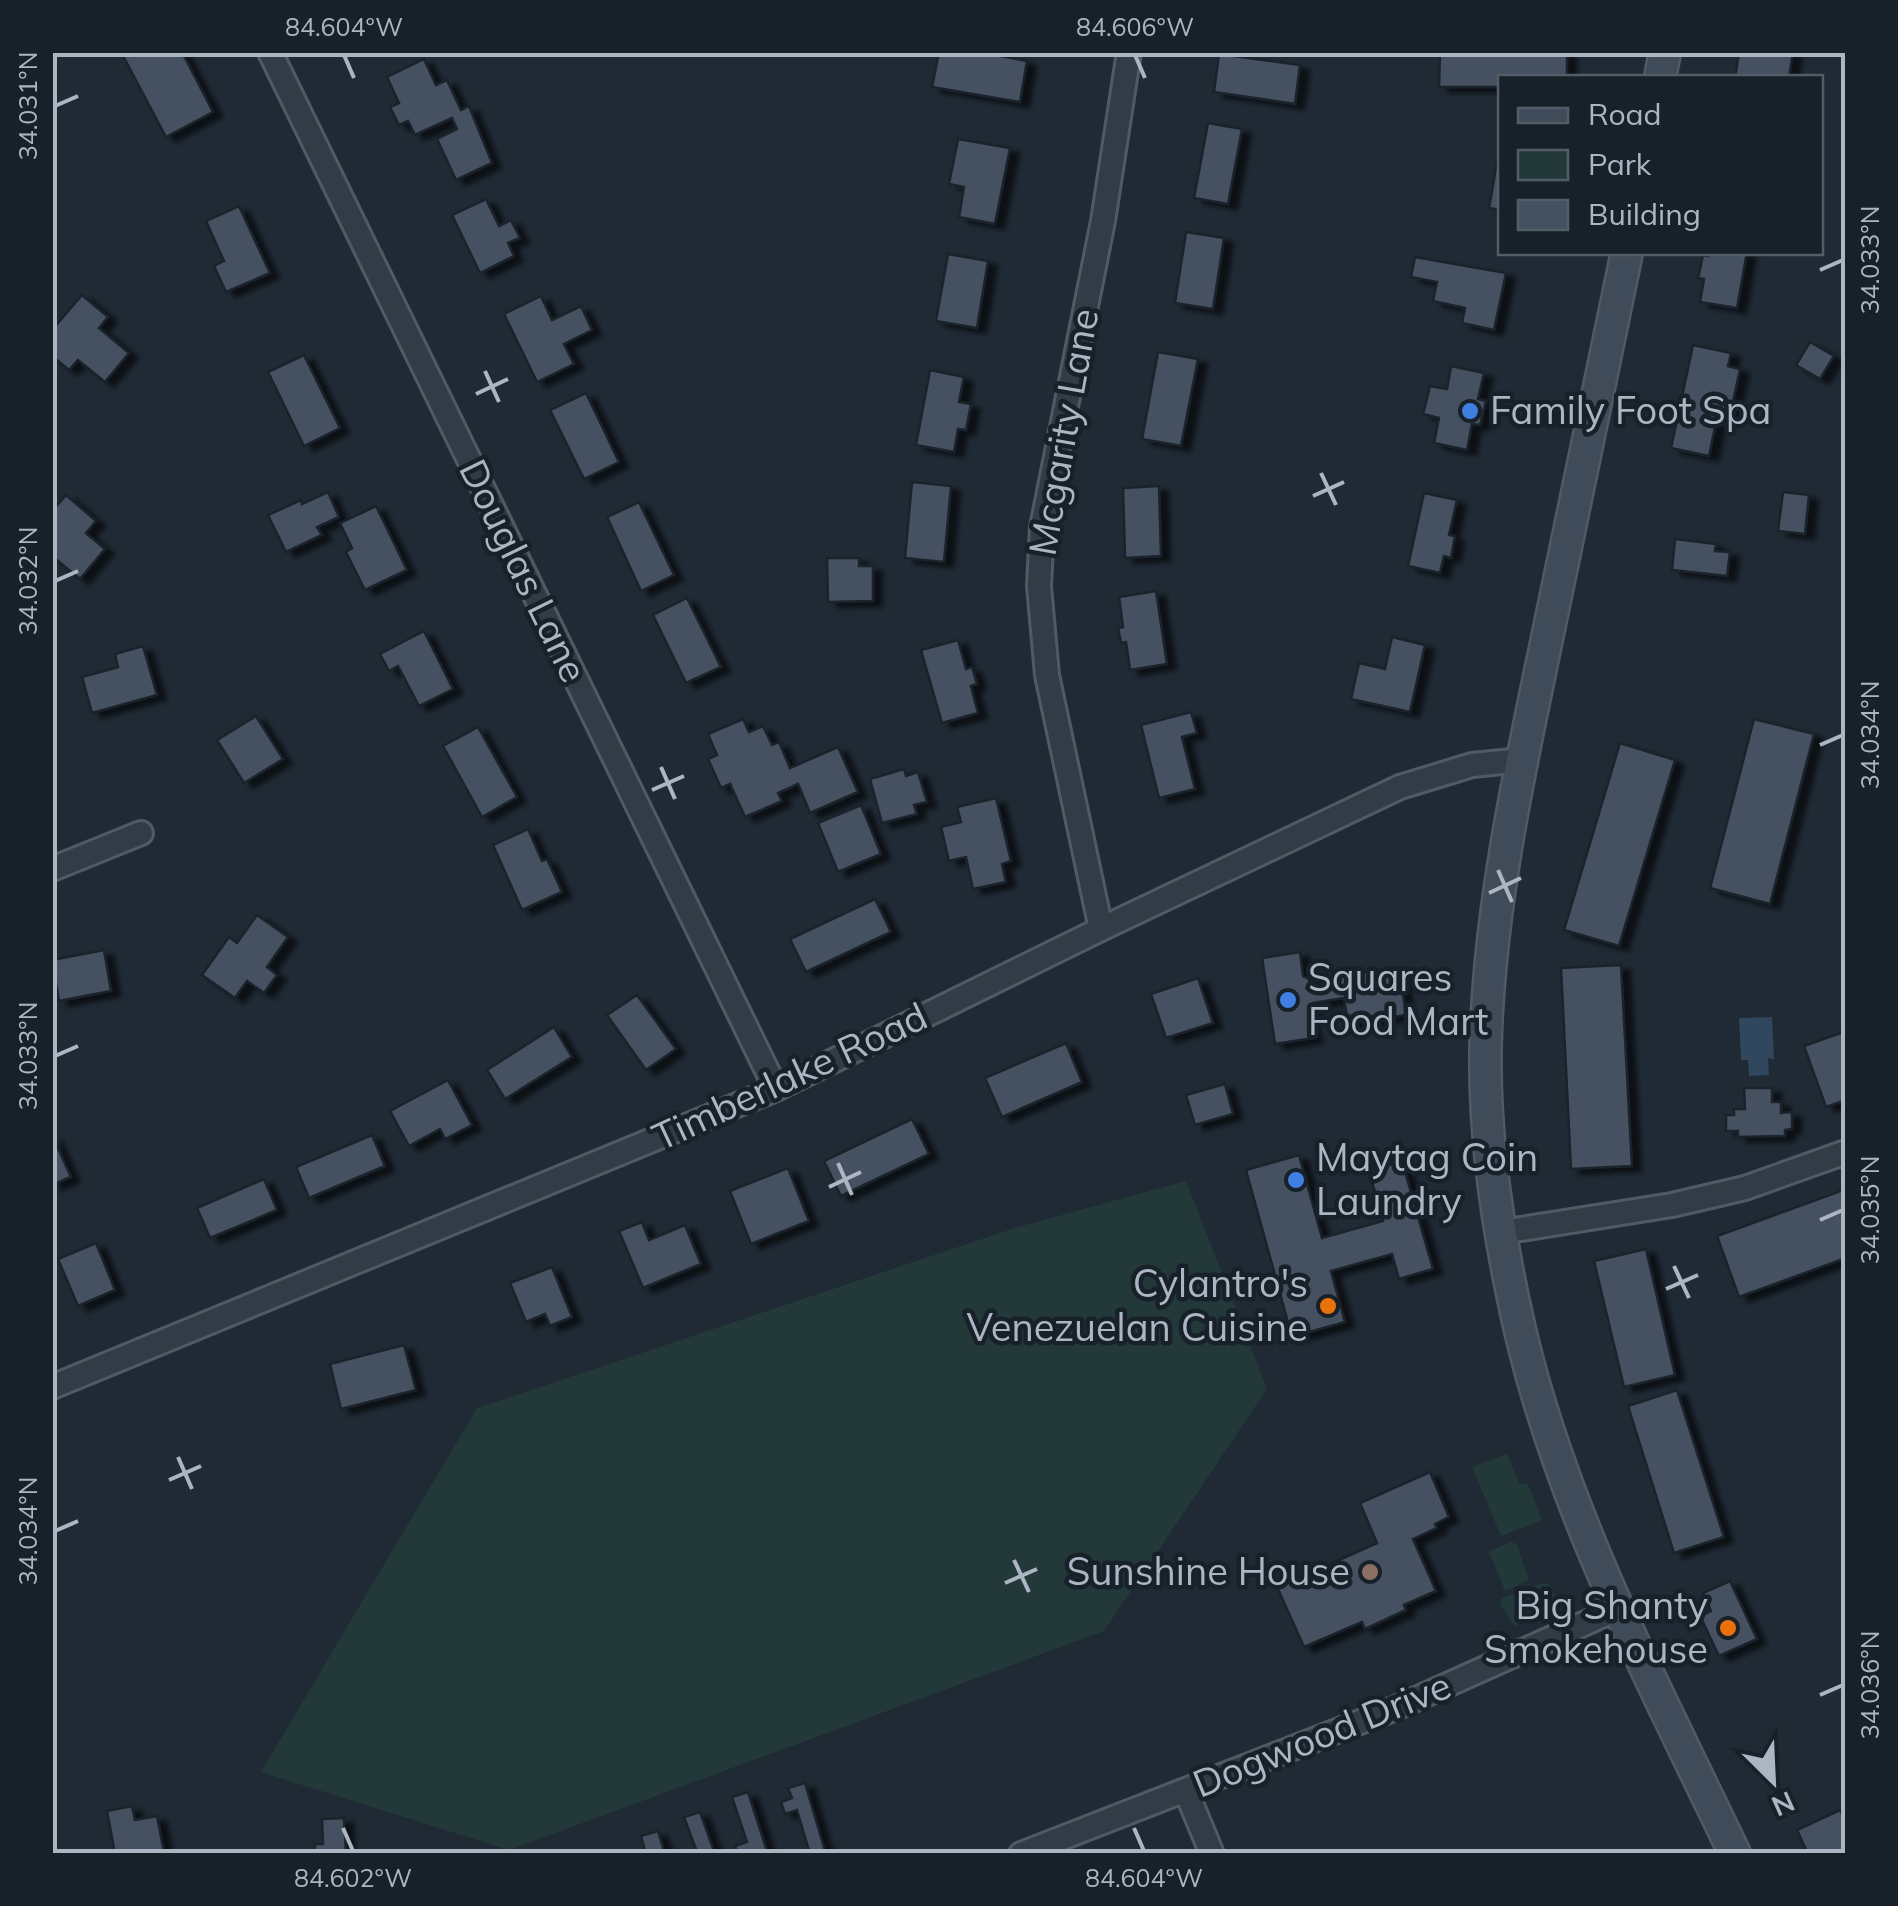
<svg xmlns="http://www.w3.org/2000/svg" width="1898" height="1906" font-family="Mulish,sans-serif">
  <style>
    .green { fill: #233939 }
    .water { fill: #31475d }
    .building { fill: #445160; stroke: #1a232c; stroke-width: 2.5; filter: url(#shadow) }
    .lines { fill: none; stroke-linecap: round; stroke-linejoin: round }
    .street-casing { stroke: #505964; stroke-width: 28 }
    .secondary-casing { stroke: #505964; stroke-width: 35 }
    .street { stroke: #323c46; stroke-width: 22 }
    .secondary { stroke: #404b59; stroke-width: 30 }
    .ticks { fill: none; stroke: #acb6c3; stroke-width: 4 }
    .shop-dot { fill: #3f7fe0; stroke: #18212a; stroke-width: 4 }
    .food-dot { fill: #e8710a; stroke: #18212a; stroke-width: 4 }
    .education-dot { fill: #8d6e63; stroke: #18212a; stroke-width: 4 }
    .labels { text-anchor: middle; stroke-width: 9; stroke-linejoin: round; paint-order: stroke }
    .poi-label { font-size: 38px; fill: #acb6c3; stroke: #18212a; text-anchor: start }
    .street-label { font-size: 38px; fill: #acb6c3; stroke: #18212a }
    .neatline { fill: none; stroke: #acb6c3; stroke-width: 4 }
    .ticks-label { font-size: 25px; text-anchor: middle; fill: #acb6c3 }
  </style>
  <defs>
    <filter id="shadow"><feDropShadow dx="9" dy="5" stdDeviation="2.5" flood-color="#0009"/></filter>
  </defs>
  <rect width="100%" height="100%" fill="#1f2a35"/>
  <g class="green">
    <path d="M 1186,1181 L 1267,1389 L 1104,1631 L 509,1850 L 261,1772 L 477,1408 L 1018,1227 Z"/>
    <path d="M 1507,1454 L 1519,1484 L 1528,1484 L 1542,1520 L 1501,1536 L 1472,1467 Z"/>
    <path d="M 1510,1542 L 1517,1544 L 1529,1580 L 1505,1591 L 1489,1552 Z"/>
    <path d="M 1543,1583 L 1549,1584 L 1559,1604 L 1515,1626 L 1500,1605 L 1502,1598 Z"/>
  </g>
  <path class="water" d="M 1772,1017 L 1774,1059 L 1768,1058 L 1769,1075 L 1749,1076 L 1748,1060 L 1741,1060 L 1739,1018 Z"/>
  <g class="building">
    <path d="M 121,52 L 182,52 L 213,112 L 166,137 Z"/>
    <path d="M 939,52 L 979,52 L 1027,61 L 1020,102 L 932,87 Z"/>
    <path d="M 1440,52 L 1567,52 L 1567,78 L 1500,78 L 1500,87 L 1439,87 Z"/>
    <path d="M 1739,52 L 1793,52 L 1789,78 L 1735,78 Z"/>
    <path d="M 1219,54 L 1300,65 L 1295,104 L 1214,92 Z"/>
    <path d="M 424,59 L 436,85 L 447,80 L 461,110 L 469,106 L 492,163 L 456,180 L 437,139 L 457,129 L 452,118 L 415,135 L 408,121 L 399,125 L 390,107 L 399,103 L 387,77 Z"/>
    <path d="M 1208,123 L 1242,129 L 1228,204 L 1194,198 Z"/>
    <path d="M 958,139 L 1010,148 L 995,224 L 959,217 L 964,187 L 949,184 Z"/>
    <path d="M 1500,144 L 1500,210 L 1489,208 Z"/>
    <path d="M 486,199 L 499,226 L 511,220 L 520,238 L 508,243 L 514,256 L 480,273 L 452,215 Z"/>
    <path d="M 239,206 L 270,273 L 226,292 L 214,266 L 224,261 L 206,221 Z"/>
    <path d="M 1186,232 L 1224,238 L 1213,309 L 1175,303 Z"/>
    <path d="M 1709,252 L 1747,252 L 1737,308 L 1700,302 L 1704,279 L 1698,278 L 1703,255 L 1708,256 Z"/>
    <path d="M 948,254 L 988,261 L 977,328 L 936,321 Z"/>
    <path d="M 1415,257 L 1506,273 L 1494,330 L 1462,323 L 1465,308 L 1433,301 L 1437,282 L 1411,277 Z"/>
    <path d="M 82,295 L 108,317 L 99,328 L 129,353 L 105,382 L 78,360 L 69,370 L 52,356 L 52,330 Z"/>
    <path d="M 541,296 L 552,320 L 581,306 L 592,330 L 564,344 L 574,364 L 537,382 L 504,314 Z"/>
    <path d="M 1810,342 L 1834,356 L 1820,379 L 1796,365 Z"/>
    <path d="M 1693,345 L 1731,353 L 1728,366 L 1740,369 L 1730,416 L 1718,413 L 1709,456 L 1671,448 Z"/>
    <path d="M 1158,352 L 1198,359 L 1181,446 L 1142,439 Z"/>
    <path d="M 304,355 L 340,428 L 304,446 L 268,372 Z"/>
    <path d="M 1451,366 L 1484,373 L 1478,399 L 1486,401 L 1480,425 L 1472,424 L 1467,450 L 1434,443 L 1439,418 L 1423,414 L 1430,386 L 1447,389 Z"/>
    <path d="M 930,370 L 964,377 L 959,402 L 971,404 L 966,430 L 958,429 L 954,452 L 916,445 Z"/>
    <path d="M 586,393 L 619,462 L 584,479 L 550,410 Z"/>
    <path d="M 912,482 L 951,486 L 944,562 L 905,558 Z"/>
    <path d="M 1159,486 L 1161,556 L 1125,558 L 1123,488 Z"/>
    <path d="M 328,492 L 339,517 L 317,527 L 322,535 L 286,552 L 268,515 L 301,500 L 302,504 Z"/>
    <path d="M 1783,492 L 1809,495 L 1805,534 L 1778,531 Z"/>
    <path d="M 1424,493 L 1457,500 L 1449,535 L 1455,536 L 1451,558 L 1444,556 L 1440,573 L 1408,566 Z"/>
    <path d="M 66,495 L 96,521 L 86,533 L 105,549 L 80,579 L 52,556 L 52,511 Z"/>
    <path d="M 639,502 L 674,575 L 641,591 L 607,517 Z"/>
    <path d="M 376,506 L 407,570 L 365,590 L 346,552 L 352,548 L 340,523 Z"/>
    <path d="M 1675,539 L 1716,544 L 1715,551 L 1730,552 L 1727,576 L 1672,570 Z"/>
    <path d="M 827,558 L 859,558 L 859,566 L 873,566 L 873,601 L 828,602 Z"/>
    <path d="M 1156,591 L 1167,664 L 1130,670 L 1126,642 L 1121,643 L 1118,628 L 1123,627 L 1119,597 Z"/>
    <path d="M 687,598 L 721,667 L 686,683 L 653,615 Z"/>
    <path d="M 424,631 L 453,689 L 419,706 L 398,666 L 389,671 L 380,654 Z"/>
    <path d="M 1392,637 L 1425,645 L 1410,712 L 1351,699 L 1359,663 L 1385,669 Z"/>
    <path d="M 958,640 L 966,669 L 972,667 L 977,684 L 971,686 L 978,713 L 942,723 L 921,650 Z"/>
    <path d="M 143,646 L 157,695 L 92,713 L 82,677 L 118,667 L 115,654 Z"/>
    <path d="M 1191,712 L 1197,733 L 1182,737 L 1195,789 L 1159,798 L 1141,725 Z"/>
    <path d="M 256,716 L 283,759 L 244,783 L 217,740 Z"/>
    <path d="M 743,719 L 749,732 L 763,726 L 772,745 L 779,742 L 790,768 L 838,747 L 858,792 L 810,813 L 798,784 L 778,793 L 782,801 L 745,817 L 730,784 L 721,788 L 708,759 L 717,755 L 708,734 Z"/>
    <path d="M 1754,719 L 1814,734 L 1770,904 L 1710,888 Z"/>
    <path d="M 478,727 L 517,797 L 482,817 L 443,746 Z"/>
    <path d="M 1620,743 L 1675,760 L 1619,946 L 1564,930 Z"/>
    <path d="M 904,769 L 906,776 L 918,772 L 927,802 L 914,805 L 917,814 L 882,823 L 870,779 Z"/>
    <path d="M 996,798 L 1011,861 L 1002,864 L 1006,882 L 973,889 L 966,857 L 949,861 L 941,827 L 961,822 L 957,807 Z"/>
    <path d="M 861,805 L 881,854 L 838,872 L 818,823 Z"/>
    <path d="M 528,829 L 542,861 L 547,859 L 562,892 L 522,910 L 493,845 Z"/>
    <path d="M 875,899 L 891,932 L 806,972 L 790,939 Z"/>
    <path d="M 257,915 L 288,937 L 267,967 L 277,975 L 264,993 L 247,981 L 235,998 L 202,975 L 229,937 L 237,943 Z"/>
    <path d="M 104,950 L 111,991 L 59,1001 L 52,960 Z"/>
    <path d="M 1300,952 L 1303,976 L 1309,979 L 1310,985 L 1341,980 L 1340,976 L 1399,967 L 1406,1015 L 1348,1024 L 1344,998 L 1313,1003 L 1314,1011 L 1309,1015 L 1313,1038 L 1275,1044 L 1262,958 Z"/>
    <path d="M 1621,965 L 1632,1166 L 1571,1169 L 1561,968 Z"/>
    <path d="M 1198,978 L 1213,1023 L 1166,1038 L 1151,994 Z"/>
    <path d="M 637,995 L 676,1049 L 646,1070 L 607,1015 Z"/>
    <path d="M 554,1027 L 572,1057 L 505,1099 L 487,1070 Z"/>
    <path d="M 1846,1031 L 1846,1100 L 1826,1107 L 1804,1046 Z"/>
    <path d="M 1066,1043 L 1082,1082 L 1002,1117 L 985,1078 Z"/>
    <path d="M 448,1080 L 472,1125 L 445,1139 L 440,1129 L 409,1146 L 390,1111 Z"/>
    <path d="M 1225,1084 L 1233,1114 L 1195,1125 L 1186,1095 Z"/>
    <path d="M 1744,1088 L 1772,1088 L 1772,1102 L 1781,1102 L 1781,1113 L 1792,1112 L 1792,1129 L 1785,1130 L 1785,1136 L 1738,1137 L 1738,1131 L 1726,1131 L 1726,1115 L 1734,1115 L 1734,1109 L 1745,1109 Z"/>
    <path d="M 912,1119 L 929,1154 L 841,1196 L 824,1161 Z"/>
    <path d="M 52,1135 L 71,1177 L 52,1185 Z"/>
    <path d="M 372,1135 L 385,1166 L 309,1198 L 296,1167 Z"/>
    <path d="M 1299,1155 L 1322,1238 L 1383,1221 L 1369,1171 L 1402,1161 L 1433,1269 L 1399,1279 L 1392,1254 L 1331,1271 L 1345,1322 L 1292,1337 L 1246,1170 Z"/>
    <path d="M 788,1168 L 809,1221 L 751,1244 L 730,1191 Z"/>
    <path d="M 264,1179 L 277,1210 L 210,1238 L 197,1208 Z"/>
    <path d="M 1846,1189 L 1846,1258 L 1739,1297 L 1717,1236 Z"/>
    <path d="M 642,1222 L 649,1240 L 685,1225 L 701,1264 L 643,1288 L 619,1231 Z"/>
    <path d="M 96,1243 L 115,1290 L 78,1306 L 58,1259 Z"/>
    <path d="M 1646,1249 L 1675,1375 L 1624,1387 L 1594,1261 Z"/>
    <path d="M 552,1267 L 572,1317 L 550,1326 L 545,1314 L 526,1322 L 510,1283 Z"/>
    <path d="M 404,1345 L 416,1390 L 341,1409 L 330,1364 Z"/>
    <path d="M 1677,1390 L 1724,1537 L 1674,1553 L 1628,1406 Z"/>
    <path d="M 1430,1472 L 1449,1517 L 1435,1524 L 1437,1528 L 1413,1539 L 1436,1591 L 1404,1605 L 1406,1610 L 1365,1629 L 1362,1622 L 1304,1647 L 1273,1578 L 1290,1571 L 1294,1580 L 1377,1543 L 1360,1503 Z"/>
    <path d="M 1730,1581 L 1757,1639 L 1719,1656 L 1700,1616 L 1711,1611 L 1703,1593 Z"/>
    <path d="M 805,1783 L 826,1854 L 810,1854 L 797,1810 L 785,1814 L 781,1802 L 792,1798 L 788,1788 Z"/>
    <path d="M 748,1792 L 768,1854 L 738,1854 L 735,1846 L 747,1842 L 732,1797 Z"/>
    <path d="M 132,1806 L 135,1820 L 157,1816 L 164,1852 L 115,1854 L 107,1811 Z"/>
    <path d="M 1840,1810 L 1846,1823 L 1846,1854 L 1808,1854 L 1797,1830 Z"/>
    <path d="M 700,1812 L 715,1854 L 692,1854 L 697,1852 L 684,1817 Z"/>
    <path d="M 344,1818 L 346,1854 L 315,1854 L 315,1844 L 323,1844 L 322,1819 Z"/>
    <path d="M 658,1831 L 665,1854 L 646,1854 L 641,1836 Z"/>
  </g>
  <g class="lines">
    <g class="street-casing">
      <g id="street">
        <path d="M 270,52 L 776,1089"/>
        <path d="M 52,869 L 141,833"/>
        <path d="M 1101,929 L 1047,675 L 1039,586 L 1042,527 L 1103,221 L 1129,52"/>
        <path d="M 1502,1232 L 1672,1205 L 1745,1188 L 1846,1152"/>
        <path d="M 52,1387 L 776,1089 L 1101,929 L 1400,787 L 1472,765 L 1522,760"/>
        <path d="M 1186,1791 L 1212,1854"/>
        <path d="M 1021,1854 L 1396,1708 L 1619,1608"/>
      </g>
    </g>
    <g class="secondary-casing">
      <g id="secondary">
        <path d="M 1660,78 L 1665,52"/>
        <path d="M 1627,252 C 1599,386 1572,519 1544,653 C 1518,778 1491,904 1486,1032 C 1482,1130 1498,1234 1520,1330 C 1563,1514 1654,1684 1735,1854"/>
      </g>
    </g>
    <use href="#street" class="street"/>
    <use href="#secondary" class="secondary"/>
  </g>
  <path class="ticks" d="M 344,55 L 354,78M 1135,55 L 1145,78M 55,106 L 78,96M 1820,270 L 1843,260M 485,371 L 499,402M 476,394 L 508,379M 1321,473 L 1336,505M 1313,496 L 1344,482M 55,581 L 78,571M 1820,745 L 1843,735M 661,767 L 675,799M 652,790 L 684,776M 1498,870 L 1512,902M 1489,893 L 1521,878M 55,1056 L 78,1046M 838,1163 L 852,1195M 829,1187 L 861,1172M 1820,1220 L 1843,1210M 1674,1266 L 1689,1298M 1666,1289 L 1698,1275M 178,1457 L 192,1489M 169,1480 L 201,1466M 55,1531 L 78,1521M 1014,1560 L 1029,1592M 1005,1583 L 1037,1569M 1820,1695 L 1843,1685M 343,1828 L 353,1851M 1134,1828 L 1144,1851"/>
  <g class="shop-dot">
    <circle cx="1470" cy="411" r="10"/>
    <circle cx="1288" cy="1000" r="10"/>
    <circle cx="1296" cy="1180" r="10"/>
  </g>
  <g class="food-dot">
    <circle cx="1328" cy="1306" r="10"/>
    <circle cx="1728" cy="1628" r="10"/>
  </g>
  <circle class="education-dot" cx="1370" cy="1572" r="10"/>
  <g class="labels">
    <g class="poi-label">
      <text x="1490" y="424">Family Foot Spa</text>
      <text x="1308" y="991">Squares<tspan x="1308" dy="44">Food Mart</tspan></text>
      <text x="1316" y="1171">Maytag Coin<tspan x="1316" dy="44">Laundry</tspan></text>
      <text x="1308" y="1297" text-anchor="end">Cylantro's<tspan x="1308" dy="44">Venezuelan Cuisine</tspan></text>
      <text x="1350" y="1585" text-anchor="end">Sunshine House</text>
      <text x="1708" y="1619" text-anchor="end">Big Shanty<tspan x="1708" dy="44">Smokehouse</tspan></text>
    </g>
    <g class="street-label">
      <text transform="translate(1064 432) rotate(-80)" y="13">Mcgarity Lane</text>
      <text transform="translate(523 571) rotate(64)" y="13">Douglas Lane</text>
      <text transform="translate(790 1077) rotate(-25)" y="13">Timberlake Road</text>
      <text transform="translate(1322 1735) rotate(-22)" y="13">Dogwood Drive</text>
    </g>
  </g>
  <rect width="1898" height="1906" fill="none" stroke="#18212a" stroke-width="110"/>
  <rect x="1498" y="75" width="325" height="180" fill="#18212a" stroke="#535d67" stroke-width="2.5"/>
  <rect x="1518" y="108" width="50" height="15" fill="#404b59" stroke="#535d67" stroke-width="2.5"/>
  <text x="1588" y="125" font-size="30" fill="#acb6c3">Road</text>
  <rect x="1518" y="150" width="50" height="30" fill="#233939" stroke="#535d67" stroke-width="2.5"/>
  <text x="1588" y="175" font-size="30" fill="#acb6c3">Park</text>
  <rect x="1518" y="200" width="50" height="30" fill="#445160" stroke="#535d67" stroke-width="2.5"/>
  <text x="1588" y="225" font-size="30" fill="#acb6c3">Building</text>
  <g transform="translate(1773 1781) rotate(156)" stroke="#18212a" stroke-width="8" paint-order="stroke">
  <path d="M0-8L18 38L0 25L-18 38Z" fill="#acb6c3"/>
  <text y="-15" font-size="28" font-weight="bold" text-anchor="middle" fill="#acb6c3">N</text>
  </g>
  <rect x="55" y="55" width="1788" height="1796" class="neatline"/>
  <g class="ticks-label">
    <text x="344" y="36">84.604°W</text>
    <text x="1135" y="36">84.606°W</text>
    <text transform="translate(28 106) rotate(-90)" y="9">34.031°N</text>
    <text transform="translate(1870 260) rotate(-90)" y="9">34.033°N</text>
    <text transform="translate(28 581) rotate(-90)" y="9">34.032°N</text>
    <text transform="translate(1870 735) rotate(-90)" y="9">34.034°N</text>
    <text transform="translate(28 1056) rotate(-90)" y="9">34.033°N</text>
    <text transform="translate(1870 1210) rotate(-90)" y="9">34.035°N</text>
    <text transform="translate(28 1531) rotate(-90)" y="9">34.034°N</text>
    <text transform="translate(1870 1685) rotate(-90)" y="9">34.036°N</text>
    <text x="353" y="1887">84.602°W</text>
    <text x="1144" y="1887">84.604°W</text>
  </g>
</svg>
